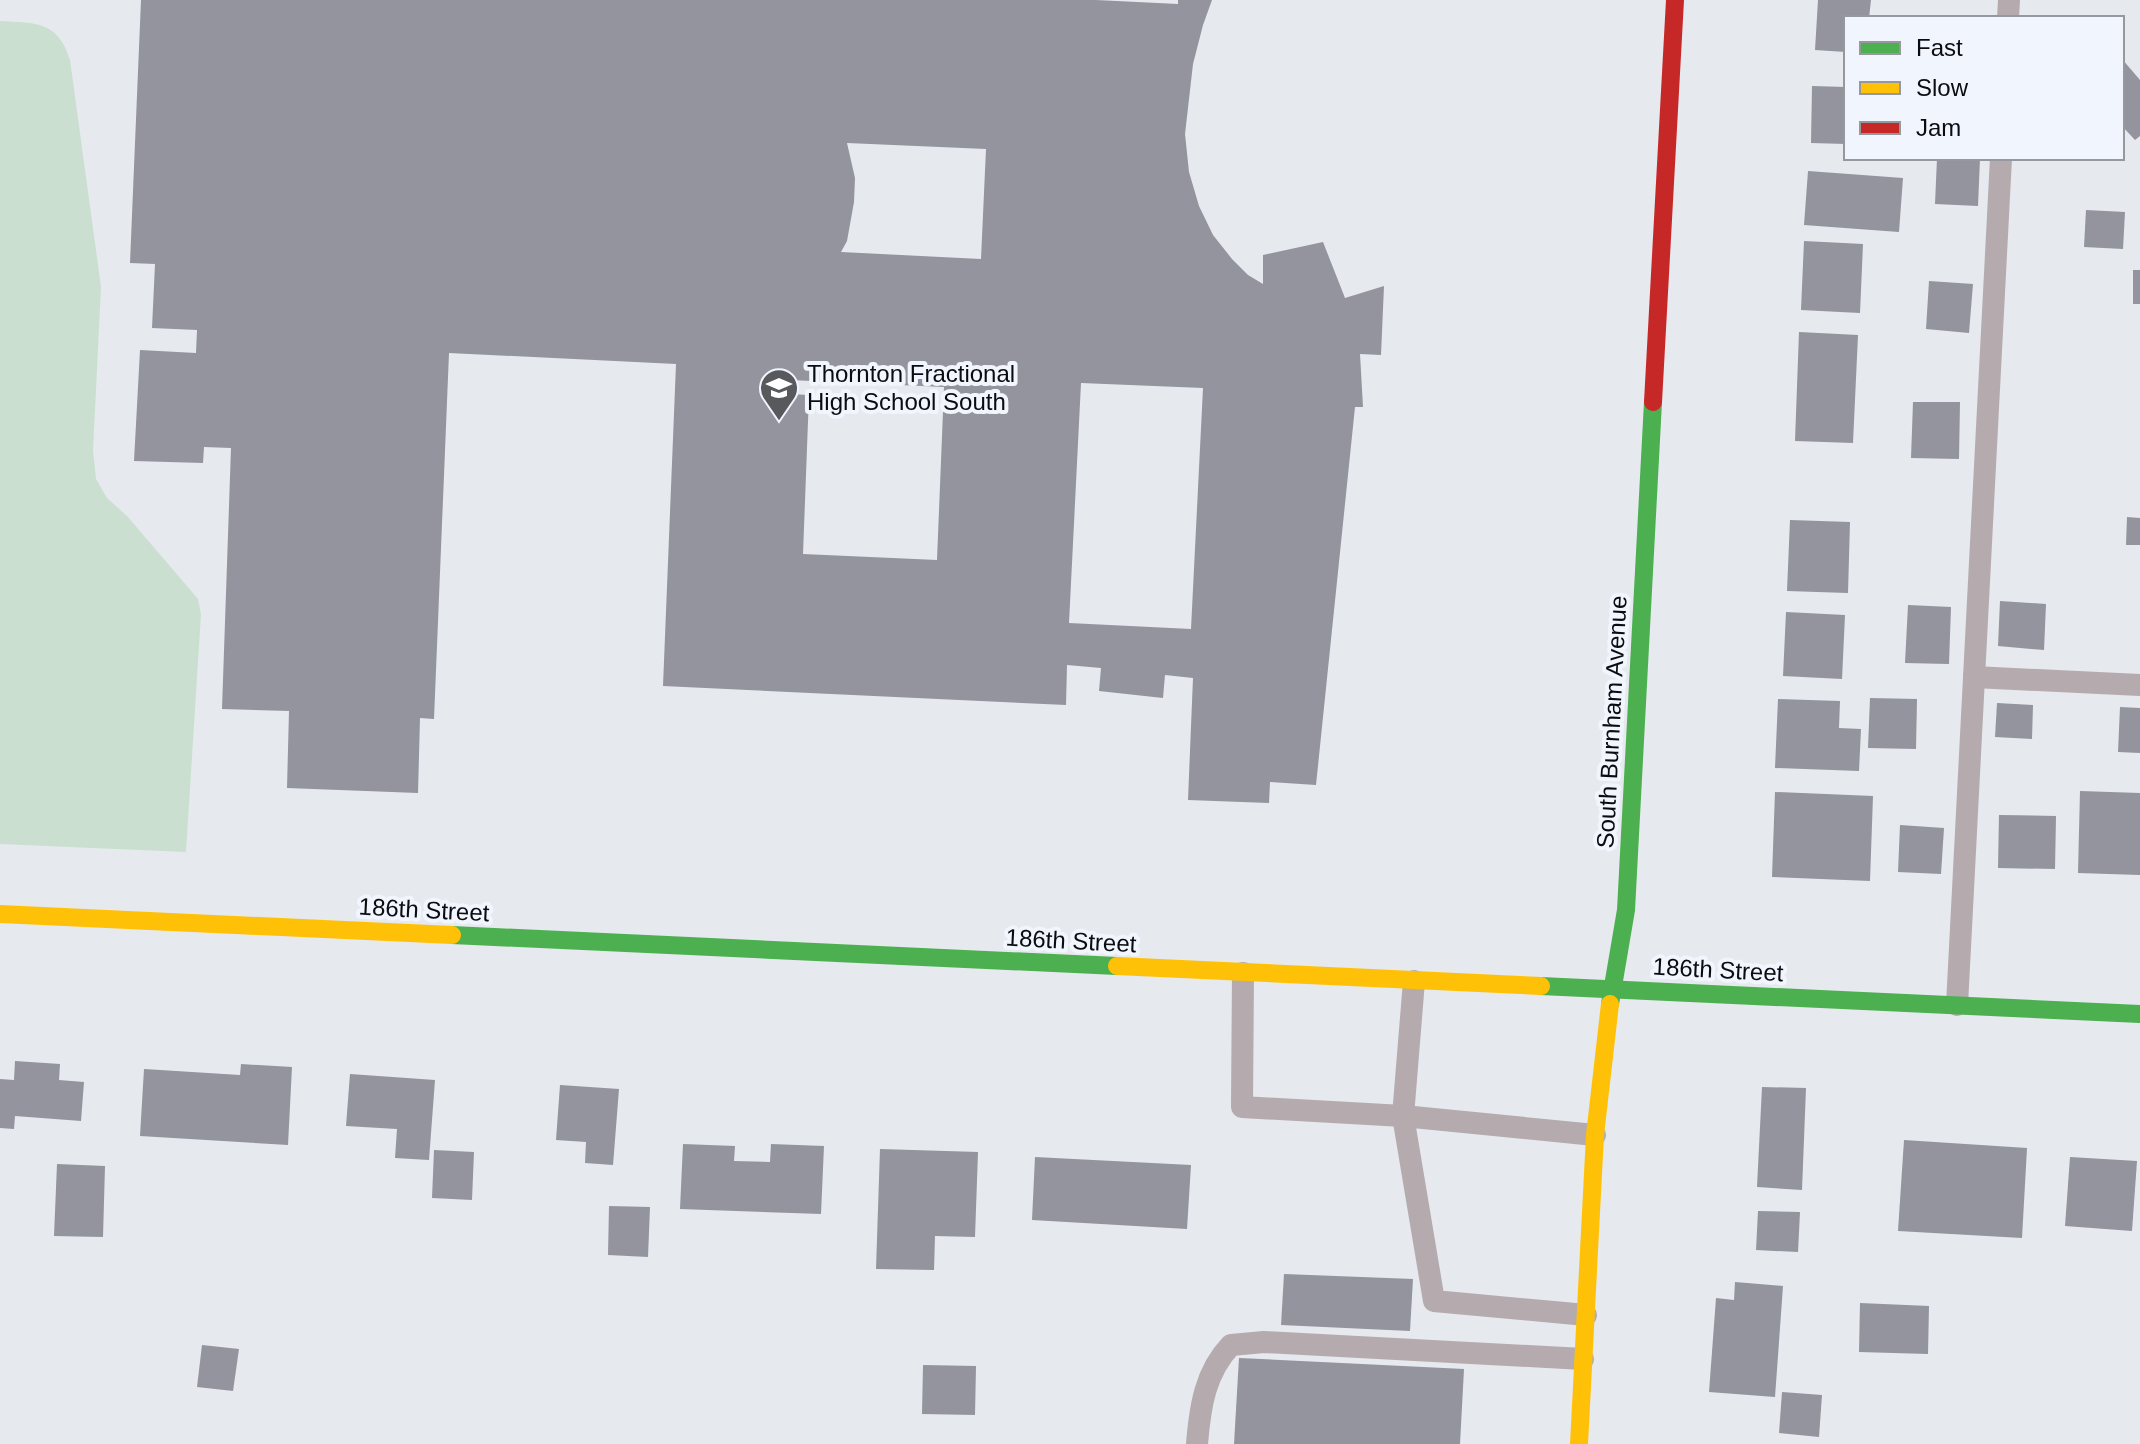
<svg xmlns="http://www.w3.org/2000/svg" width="2140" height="1444" font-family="Helvetica,sans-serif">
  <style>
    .green { fill: #cadfd0 }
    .building { fill: #93949e; fill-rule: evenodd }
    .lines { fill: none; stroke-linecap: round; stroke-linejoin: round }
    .lane { stroke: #b5aaae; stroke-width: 22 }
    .fast { stroke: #4caf50; stroke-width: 18 }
    .slow { stroke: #ffc107; stroke-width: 18 }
    .jam { stroke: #c62828; stroke-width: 18 }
    .labels { text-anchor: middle; stroke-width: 8; stroke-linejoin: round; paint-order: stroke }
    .poi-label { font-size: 24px; fill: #0a0c0f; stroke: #f1f5fe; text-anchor: start }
    .street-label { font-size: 24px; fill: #0a0c0f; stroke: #f1f5fe }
  </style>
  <rect width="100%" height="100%" fill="#e6e9ee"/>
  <path class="green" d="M 0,21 C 36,23 58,21 70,60 L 101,287 L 93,451 L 96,479 L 107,498 L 127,516 L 198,599 L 201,614 L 186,852 L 0,844 Z"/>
  <g class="building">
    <path d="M 141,0 L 1096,0 L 1178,4 L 1178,0 L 1212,0 L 1203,25 L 1193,64 L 1185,134 L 1189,172 L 1199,206 L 1213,235 L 1232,259 L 1248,275 L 1263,284 L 1263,255 L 1323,242 L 1345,298 L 1384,286 L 1381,355 L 1360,354 L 1363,407 L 1355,407 L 1316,785 L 1270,782 L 1269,803 L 1188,800 L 1193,678 L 1165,675 L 1163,698 L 1099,691 L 1101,668 L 1067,665 L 1066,705 L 663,686 L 676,364 L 449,353 L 434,719 L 420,718 L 418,793 L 287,788 L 289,711 L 222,709 L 231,448 L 204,447 L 203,463 L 134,461 L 140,350 L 196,353 L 197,330 L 152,328 L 155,264 L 130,263 ZM 847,143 L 986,149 L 981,259 L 841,252 L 847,241 L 854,202 L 855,178 ZM 768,379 L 944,387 L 937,560 L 803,554 L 809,395 L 768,393 ZM 1081,383 L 1203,388 L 1191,629 L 1069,623 Z"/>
    <path d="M 1818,0 L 1871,0 L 1869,18 L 1846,18 L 1846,52 L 1815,50 Z"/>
    <path d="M 2122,59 L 2140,80 L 2140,136 L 2135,140 L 2122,126 Z"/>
    <path d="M 1812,86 L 1846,87 L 1846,144 L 1811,143 Z"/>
    <path d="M 1937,158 L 1980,158 L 1978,206 L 1935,204 Z"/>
    <path d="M 1808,171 L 1903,178 L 1899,232 L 1804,225 Z"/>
    <path d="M 2086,210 L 2125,212 L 2123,249 L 2084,247 Z"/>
    <path d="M 1804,241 L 1863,244 L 1860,313 L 1801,310 Z"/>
    <rect x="2133" y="270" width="7" height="34"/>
    <path d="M 1929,281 L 1973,284 L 1969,333 L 1926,329 Z"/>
    <path d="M 1799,332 L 1858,335 L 1853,443 L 1795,441 Z"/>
    <path d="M 1913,402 L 1960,402 L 1959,459 L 1911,458 Z"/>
    <path d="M 2127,517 L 2140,518 L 2140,545 L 2126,545 Z"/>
    <path d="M 1790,520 L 1850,522 L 1848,593 L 1787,591 Z"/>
    <path d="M 2000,601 L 2046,604 L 2044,650 L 1998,646 Z"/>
    <path d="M 1908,605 L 1951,607 L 1949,664 L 1905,663 Z"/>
    <path d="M 1786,612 L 1845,615 L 1842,679 L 1783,676 Z"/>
    <path d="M 1870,698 L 1917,699 L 1916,749 L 1868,748 Z"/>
    <path d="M 1778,699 L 1840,701 L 1839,728 L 1861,729 L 1859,771 L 1775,768 Z"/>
    <path d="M 1997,703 L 2033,705 L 2032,739 L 1995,737 Z"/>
    <path d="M 2120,707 L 2140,708 L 2140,753 L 2118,752 Z"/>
    <path d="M 2080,791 L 2140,793 L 2140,875 L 2078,873 Z"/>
    <path d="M 1775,792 L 1873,796 L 1870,881 L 1772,877 Z"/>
    <path d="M 1999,815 L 2056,816 L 2055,869 L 1998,868 Z"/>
    <path d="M 1900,825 L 1944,828 L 1941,874 L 1898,872 Z"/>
    <path d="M 15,1061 L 60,1064 L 59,1080 L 84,1082 L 81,1121 L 15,1116 L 14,1129 L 0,1128 L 0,1079 L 14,1080 Z"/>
    <path d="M 241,1064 L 292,1067 L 288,1145 L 140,1136 L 144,1069 L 240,1075 Z"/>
    <path d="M 350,1074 L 435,1080 L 429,1160 L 395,1158 L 397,1129 L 346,1126 Z"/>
    <path d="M 560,1085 L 619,1089 L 613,1165 L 585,1163 L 586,1142 L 556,1140 Z"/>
    <path d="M 1762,1087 L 1806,1088 L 1802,1190 L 1757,1187 Z"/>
    <path d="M 1904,1140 L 2027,1148 L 2022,1238 L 1898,1231 Z"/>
    <path d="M 683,1144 L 735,1146 L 734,1161 L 770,1162 L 771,1144 L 824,1146 L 821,1214 L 680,1209 Z"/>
    <path d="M 880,1149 L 978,1152 L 975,1237 L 935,1236 L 934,1270 L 876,1269 Z"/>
    <path d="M 434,1150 L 474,1152 L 472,1200 L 432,1198 Z"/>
    <path d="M 1035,1157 L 1191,1165 L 1187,1229 L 1032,1220 Z"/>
    <path d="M 2070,1157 L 2137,1161 L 2132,1231 L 2065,1226 Z"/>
    <path d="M 57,1164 L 105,1166 L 103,1237 L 54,1236 Z"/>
    <path d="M 609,1206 L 650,1207 L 648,1257 L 608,1255 Z"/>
    <path d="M 1758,1211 L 1800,1212 L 1798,1252 L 1756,1250 Z"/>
    <path d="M 1284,1274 L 1413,1279 L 1410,1331 L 1281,1325 Z"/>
    <path d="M 1735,1282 L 1783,1286 L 1775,1397 L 1709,1392 L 1716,1298 L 1734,1300 Z"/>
    <path d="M 1860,1303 L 1929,1306 L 1928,1354 L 1859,1352 Z"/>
    <path d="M 202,1345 L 239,1349 L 233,1391 L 197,1387 Z"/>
    <path d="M 1239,1358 L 1464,1369 L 1460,1444 L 1234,1444 Z"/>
    <path d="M 923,1365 L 976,1366 L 975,1415 L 922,1414 Z"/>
    <path d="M 1782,1392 L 1822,1395 L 1819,1437 L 1779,1433 Z"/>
  </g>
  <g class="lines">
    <g class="lane">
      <path d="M 2008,18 L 2009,0"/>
      <path d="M 1974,677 L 2140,685"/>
      <path d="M 1243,973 L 1242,1107 L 1403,1116 L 1414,981"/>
      <path d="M 1957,1005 L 2001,158"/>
      <path d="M 1586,1315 L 1434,1301 L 1403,1116 L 1595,1135"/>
      <path d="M 1197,1444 C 1200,1407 1205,1372 1231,1345 L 1264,1342 L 1583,1359"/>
    </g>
    <g class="fast">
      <path d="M 452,935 L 1117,966"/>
      <path d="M 1541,986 L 2140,1014"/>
      <path d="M 1610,1004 L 1626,910 L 1653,402"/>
    </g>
    <g class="slow">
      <path d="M 0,914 L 452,935"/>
      <path d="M 1117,966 L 1541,986"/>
      <path d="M 1579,1444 L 1595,1135 L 1610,1004"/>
    </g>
    <path class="jam" d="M 1653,402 L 1675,0"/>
  </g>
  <defs>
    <g id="school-pin" transform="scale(2)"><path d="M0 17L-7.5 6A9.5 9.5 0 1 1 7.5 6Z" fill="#57595d" stroke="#f1f5fe"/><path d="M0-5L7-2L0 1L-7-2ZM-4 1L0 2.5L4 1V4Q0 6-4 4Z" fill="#fff"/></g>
  </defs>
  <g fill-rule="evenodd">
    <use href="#school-pin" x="779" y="388"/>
  </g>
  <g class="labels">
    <g class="poi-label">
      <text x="807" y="382">Thornton Fractional<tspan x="807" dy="28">High School South</tspan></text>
    </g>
    <g class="street-label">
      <text transform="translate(1612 722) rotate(-87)" y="8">South Burnham Avenue</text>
      <text transform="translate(424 910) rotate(3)" y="8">186th Street</text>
      <text transform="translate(1071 941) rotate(3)" y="8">186th Street</text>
      <text transform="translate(1718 970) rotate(3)" y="8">186th Street</text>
    </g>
  </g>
  <rect x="1844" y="16" width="280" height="144" fill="#f1f5fe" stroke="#95989e" stroke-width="2"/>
  <rect x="1860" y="42" width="40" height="12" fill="#4caf50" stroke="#95989e" stroke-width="2"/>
  <text x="1916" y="56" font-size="24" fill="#0a0c0f">Fast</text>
  <rect x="1860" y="82" width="40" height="12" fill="#ffc107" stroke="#95989e" stroke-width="2"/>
  <text x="1916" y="96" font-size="24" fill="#0a0c0f">Slow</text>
  <rect x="1860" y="122" width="40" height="12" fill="#c62828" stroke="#95989e" stroke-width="2"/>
  <text x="1916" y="136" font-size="24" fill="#0a0c0f">Jam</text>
</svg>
